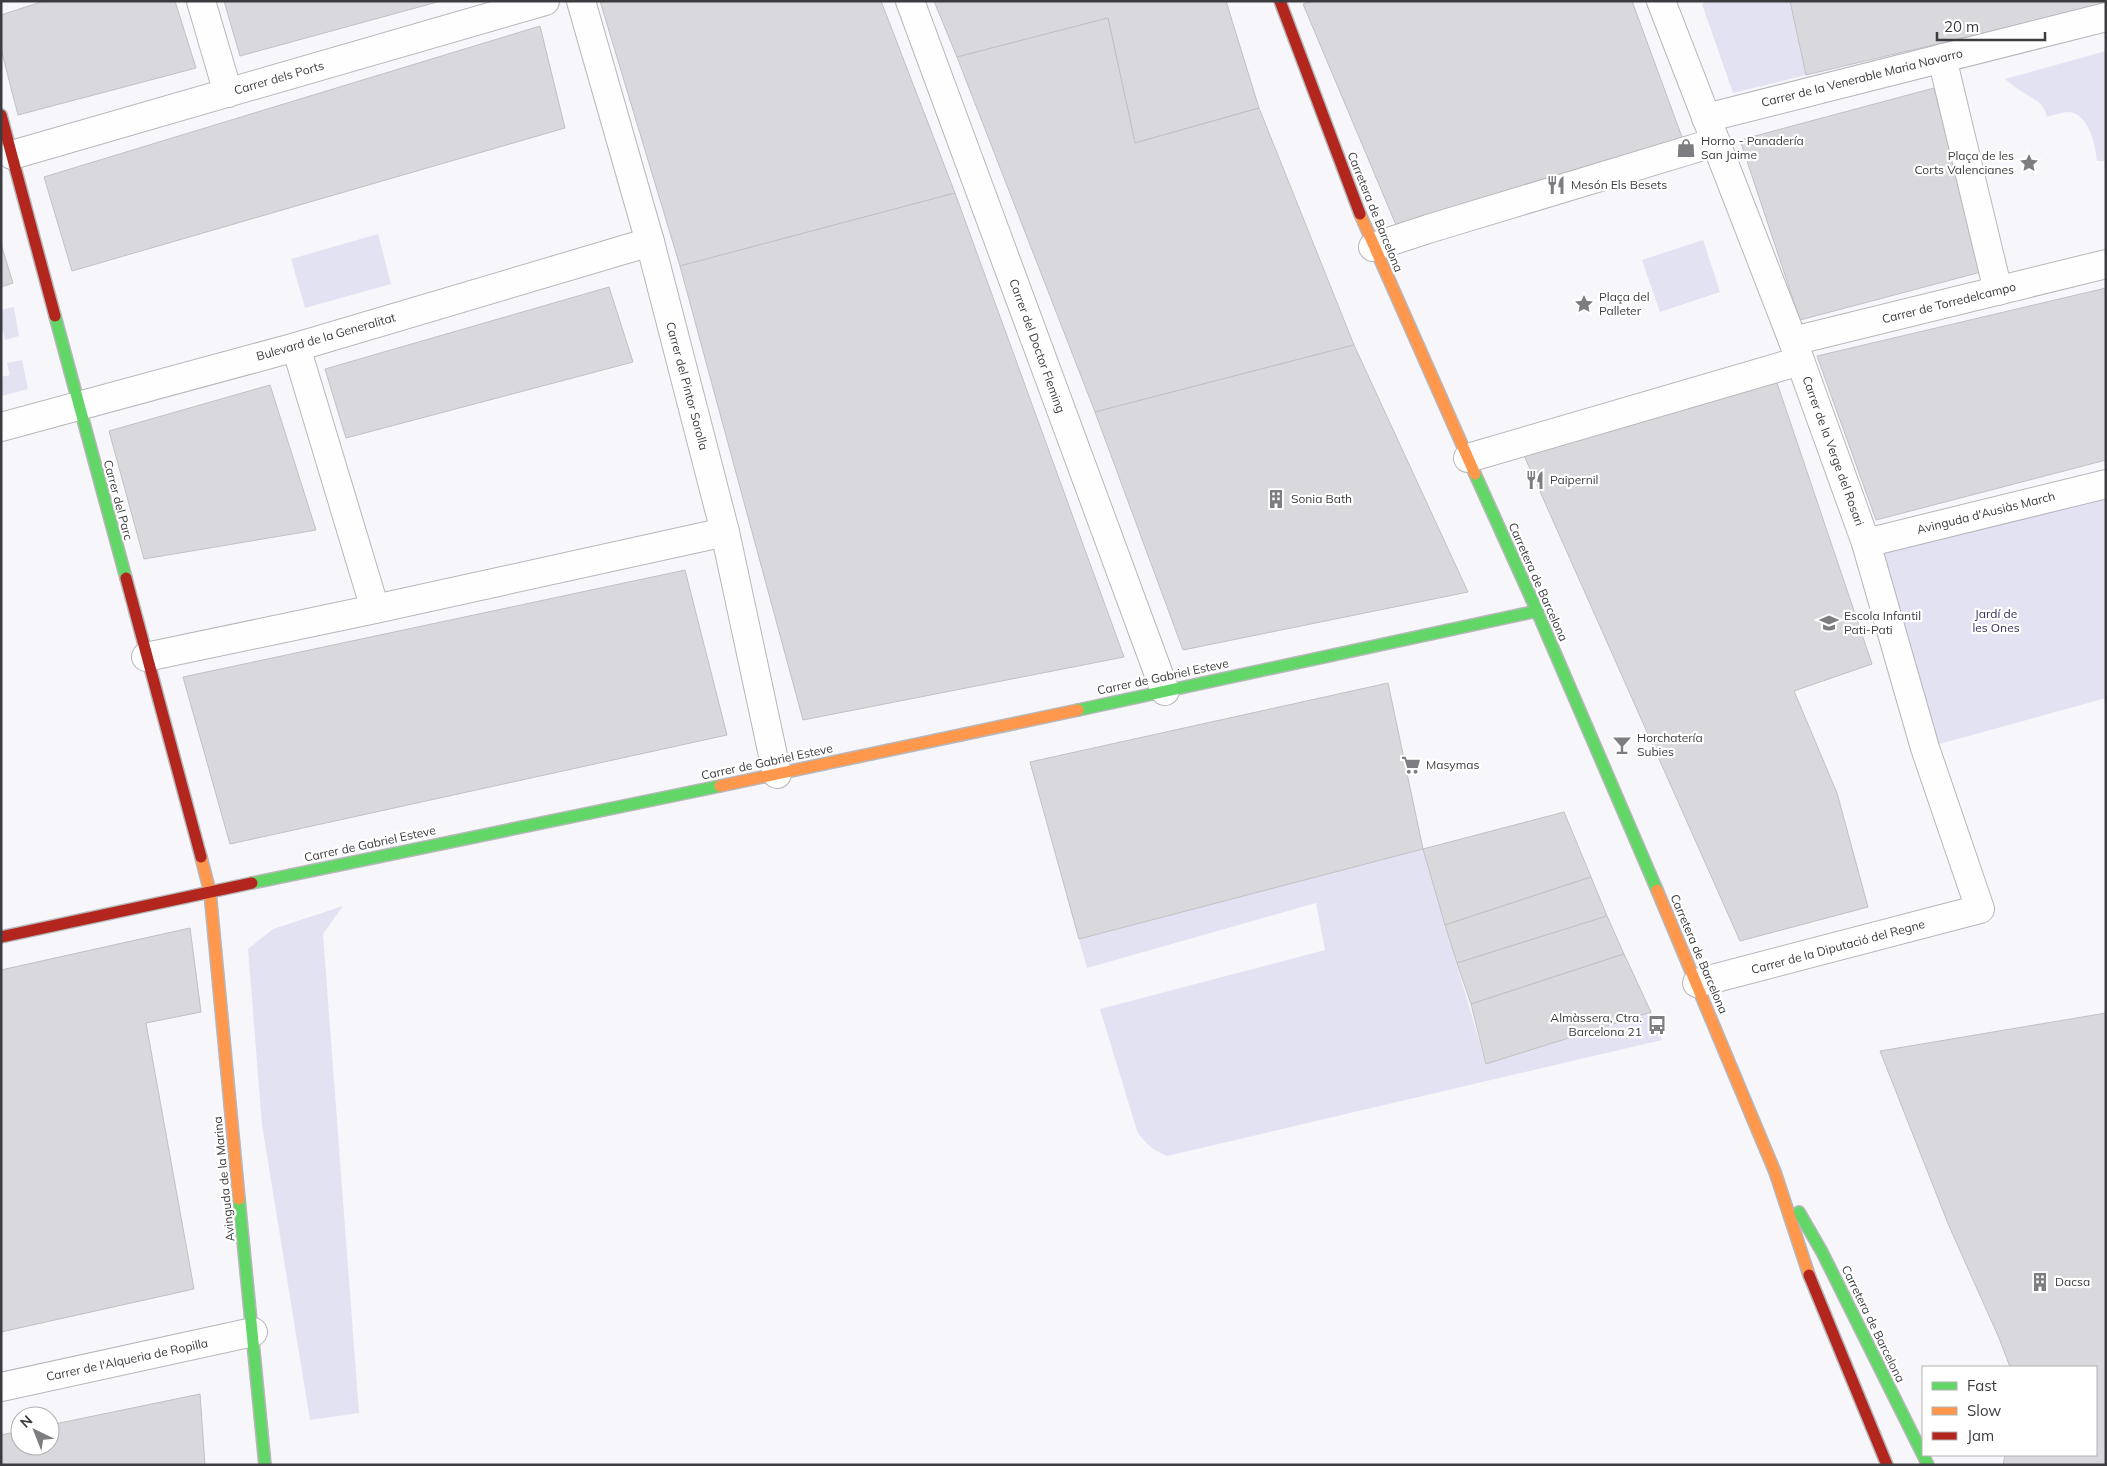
<svg xmlns="http://www.w3.org/2000/svg" width="2107" height="1466" font-family="Mulish,sans-serif">
  <style>
    .green { fill: #e3e2f3 }
    .building { fill: #d9d9dd; stroke: #c1c1c5 }
    .lines { fill: none; stroke-linecap: round; stroke-linejoin: round }
    .street-casing { stroke: #b7b7bb; stroke-width: 30 }
    .fast-casing { stroke: #b7b7bb; stroke-width: 14 }
    .slow-casing { stroke: #b7b7bb; stroke-width: 14 }
    .jam-casing { stroke: #b7b7bb; stroke-width: 14 }
    .street { stroke: #fefefe; stroke-width: 28 }
    .fast { stroke: #63d668; stroke-width: 11 }
    .slow { stroke: #ff974d; stroke-width: 11 }
    .jam { stroke: #b3261e; stroke-width: 11 }
    .labels { text-anchor: middle; stroke-width: 4.5; stroke-linejoin: round; paint-order: stroke }
    .street-label { font-size: 12px; fill: #3c3c40; stroke: #fff }
    .poi-label { font-size: 12px; fill: #3c3c40; stroke: #fff; text-anchor: start }
    .park-label { font-size: 12px; fill: #36315b; stroke: #fff }
  </style>
  <rect width="100%" height="100%" fill="#f6f6fb"/>
  <g class="green">
    <path d="M 1708,1 L 1790,1 L 1806,75 L 1733,93 L 1702,4 Z"/>
    <path d="M 2106,51 L 2106,161 L 2097,161 C 2095,145 2091,121 2074,113 C 2067,110 2055,115 2047,117 C 2044,103 2037,101 2026,94 C 2018,90 2012,84 2005,79 Z"/>
    <path d="M 378,234 L 391,284 L 305,308 L 291,259 Z"/>
    <path d="M 1703,240 L 1720,292 L 1660,312 L 1642,260 Z"/>
    <path d="M 14,307 L 19,336 L 5,340 L 3,330 L 1,330 L 1,310 Z"/>
    <path d="M 22,360 L 28,389 L 1,396 L 1,377 L 10,375 L 7,363 Z"/>
    <path d="M 2106,491 L 2106,698 L 1925,748 L 1866,543 Z"/>
    <path d="M 1423,849 L 1486,1064 L 1651,1012 L 1662,1040 L 1167,1156 C 1153,1150 1145,1144 1137,1131 L 1100,1009 L 1325,950 L 1316,903 L 1087,968 L 1079,939 Z"/>
    <path d="M 343,906 L 323,934 L 359,1413 L 310,1420 L 262,1125 L 248,949 L 273,929 Z"/>
  </g>
  <g class="building">
    <path d="M 44,1 L 175,1 L 196,68 L 18,115 L 1,49 L 1,15 Z"/>
    <path d="M 224,1 L 441,1 L 240,56 Z"/>
    <path d="M 600,1 L 881,1 L 955,193 L 680,266 Z"/>
    <path d="M 934,1 L 1226,1 L 1259,108 L 1135,143 L 1108,18 L 957,57 Z"/>
    <path d="M 1314,1 L 1632,1 L 1686,148 L 1399,232 L 1303,4 Z"/>
    <path d="M 1790,1 L 2106,1 L 2106,4 L 1806,75 Z"/>
    <path d="M 1108,18 L 1135,143 L 1259,108 L 1354,345 L 1095,412 L 957,57 Z"/>
    <path d="M 540,26 L 565,128 L 72,271 L 44,177 Z"/>
    <path d="M 1934,88 L 1981,272 L 1800,320 L 1740,140 Z"/>
    <path d="M 955,193 L 1124,657 L 803,720 L 680,266 Z"/>
    <path d="M 1,244 L 13,283 L 1,287 Z"/>
    <path d="M 609,287 L 633,362 L 346,438 L 325,369 Z"/>
    <path d="M 2106,288 L 2106,460 L 1876,520 L 1817,356 Z"/>
    <path d="M 1354,345 L 1468,592 L 1183,650 L 1095,412 Z"/>
    <path d="M 1776,380 L 1872,664 L 1794,691 L 1837,793 L 1868,907 L 1740,941 L 1522,451 Z"/>
    <path d="M 270,385 L 316,530 L 144,559 L 109,431 Z"/>
    <path d="M 685,570 L 727,735 L 230,844 L 183,677 Z"/>
    <path d="M 1388,683 L 1423,849 L 1079,939 L 1030,762 Z"/>
    <path d="M 1564,812 L 1591,877 L 1445,925 L 1423,849 Z"/>
    <path d="M 1591,877 L 1607,916 L 1457,963 L 1445,925 Z"/>
    <path d="M 1607,916 L 1624,954 L 1471,1004 L 1457,963 Z"/>
    <path d="M 190,928 L 201,1012 L 146,1023 L 194,1289 L 1,1332 L 1,970 Z"/>
    <path d="M 1624,954 L 1651,1012 L 1486,1064 L 1471,1004 Z"/>
    <path d="M 2106,1013 L 2106,1465 L 2003,1465 L 2005,1455 L 2096,1455 L 2096,1367 L 2010,1367 L 1999,1338 L 1949,1226 L 1880,1051 Z"/>
    <path d="M 200,1394 L 205,1465 L 1,1465 L 1,1435 L 20,1431 L 20,1446 L 50,1446 L 50,1425 Z"/>
  </g>
  <g class="lines">
    <g class="street-casing">
      <g id="street">
        <path d="M 201,1 L 228,93"/>
        <path d="M 581,1 L 650,242 L 725,532 L 777,774"/>
        <path d="M 910,1 L 1165,691"/>
        <path d="M 1661,1 L 1793,341 L 1866,543 L 1925,748 L 1980,909 L 1697,983"/>
        <path d="M 1942,58 L 1998,291"/>
        <path d="M 1706,118 L 2106,17"/>
        <path d="M 12,155 L 545,1"/>
        <path d="M 1373,247 L 1428,229 L 1716,142"/>
        <path d="M 1793,341 L 2106,264"/>
        <path d="M 296,347 L 375,609"/>
        <path d="M 1,427 L 296,347 L 650,242"/>
        <path d="M 1468,458 L 1800,361"/>
        <path d="M 1866,543 L 2106,484"/>
        <path d="M 146,657 L 375,609 L 725,532"/>
        <path d="M 1,1387 L 253,1332"/>
      </g>
    </g>
    <g class="fast-casing">
      <g id="fast">
        <path d="M 55,316 L 126,578"/>
        <path d="M 1475,474 L 1537,611 L 1657,890"/>
        <path d="M 1078,710 L 1537,611"/>
        <path d="M 252,883 L 720,786"/>
        <path d="M 239,1199 L 265,1465"/>
        <path d="M 1799,1212 L 1822,1252 L 1928,1465"/>
      </g>
    </g>
    <g class="slow-casing">
      <g id="slow">
        <path d="M 1360,214 L 1475,474"/>
        <path d="M 720,786 L 1078,710"/>
        <path d="M 201,857 L 210,892 L 239,1199"/>
        <path d="M 1657,890 L 1775,1172 L 1809,1275"/>
      </g>
    </g>
    <g class="jam-casing">
      <g id="jam">
        <path d="M 1280,1 L 1360,214"/>
        <path d="M 1,115 L 55,316"/>
        <path d="M 126,578 L 201,857"/>
        <path d="M 1,937 L 252,883"/>
        <path d="M 1809,1275 L 1887,1465"/>
      </g>
    </g>
    <use href="#street" class="street"/>
    <use href="#fast" class="fast"/>
    <use href="#slow" class="slow"/>
    <use href="#jam" class="jam"/>
  </g>
  <defs>
    <g id="shop-bare" transform="scale(1.5)"><path d="M-5-2.5h2.3a2.7 3.5 0 0 1 5.4 0H5L5.5 6h-11ZM-1.5-2.5h3a1.5 2.3 0 0 0-3 0Z" fill="#7d7d81" stroke="#fff" stroke-width="2.5" paint-order="stroke"/></g>
    <g id="sight-bare" transform="scale(1.5)"><path d="M0-6L1.8-2.2L6-1.7L2.9 1.2L3.7 5.4L0 3.3L-3.7 5.4L-2.9 1.2L-6-1.7L-1.8-2.2Z" fill="#7d7d81" stroke="#fff" stroke-width="2.5" paint-order="stroke"/></g>
    <g id="restaurant-bare" transform="scale(1.5)"><path d="M-5-6h1v4h1v-4h1v4h1v-4h1v5L-1.5 .5V6h-2V.5L-5-1ZM5-6V6H3V1.5H1.5Q1.5-4 5-6Z" fill="#7d7d81" stroke="#fff" stroke-width="2.5" paint-order="stroke"/></g>
    <g id="building-bare" transform="scale(1.5)"><path d="M-4-6H4V6H1V3H-1V6H-4ZM-2.5-4.3h1.7v1.8h-1.7ZM.8-4.3h1.7v1.8H.8ZM-2.5-1h1.7V.8h-1.7ZM.8-1h1.7V.8H.8Z" fill="#7d7d81" stroke="#fff" stroke-width="2.5" paint-order="stroke"/></g>
    <g id="school-bare" transform="scale(1.5)"><path d="M0-5L7-2L0 1L-7-2ZM-4 1L0 2.5L4 1V4Q0 6-4 4Z" fill="#7d7d81" stroke="#fff" stroke-width="2.5" paint-order="stroke"/></g>
    <g id="bar-bare" transform="scale(1.5)"><path d="M-6-5H6L.8 .8V4.5H3.5V6h-7V4.5H-.8V.8Z" fill="#7d7d81" stroke="#fff" stroke-width="2.5" paint-order="stroke"/></g>
    <g id="supermarket-bare" transform="scale(1.5)"><path d="M-6-5.5h2.5l.6 2H6L4.5 2H-2.5L-4.4-4H-6ZM-1.5 3.2a1.3 1.3 0 1 0 .1 0ZM3 3.2a1.3 1.3 0 1 0 .1 0Z" fill="#7d7d81" stroke="#fff" stroke-width="2.5" paint-order="stroke"/></g>
    <g id="bus-bare" transform="scale(1.5)"><path d="M-5-6H5V4H4V6H2V4H-2V6H-4V4H-5ZM-3.5-4V0h7V-4ZM-3.5 1.2v1.5H-2V1.2ZM2 1.2v1.5H3.5V1.2Z" fill="#7d7d81" stroke="#fff" stroke-width="2.5" paint-order="stroke"/></g>
  </defs>
  <g fill-rule="evenodd">
    <use href="#shop-bare" x="1686" y="148"/>
    <use href="#sight-bare" x="2029" y="163"/>
    <use href="#restaurant-bare" x="1556" y="185"/>
    <use href="#sight-bare" x="1584" y="304"/>
    <use href="#restaurant-bare" x="1535" y="480"/>
    <use href="#building-bare" x="1276" y="499"/>
    <use href="#school-bare" x="1829" y="623"/>
    <use href="#bar-bare" x="1622" y="745"/>
    <use href="#supermarket-bare" x="1411" y="765"/>
    <use href="#bus-bare" x="1657" y="1025"/>
    <use href="#building-bare" x="2040" y="1282"/>
  </g>
  <g class="labels">
    <g class="street-label">
      <text transform="translate(279 78) rotate(-16)" y="4">Carrer dels Ports</text>
      <text transform="translate(1862 78) rotate(-14)" y="4">Carrer de la Venerable Maria Navarro</text>
      <text transform="translate(1375 212) rotate(68)" y="4">Carretera de Barcelona</text>
      <text transform="translate(1949 303) rotate(-14)" y="4">Carrer de Torredelcampo</text>
      <text transform="translate(326 337) rotate(-16)" y="4">Bulevard de la Generalitat</text>
      <text transform="translate(1037 346) rotate(70)" y="4">Carrer del Doctor Fleming</text>
      <text transform="translate(687 386) rotate(75)" y="4">Carrer del Pintor Sorolla</text>
      <text transform="translate(1833 451) rotate(70)" y="4">Carrer de la Verge del Rosari</text>
      <text transform="translate(118 500) rotate(75)" y="4">Carrer del Parc</text>
      <text transform="translate(1986 513) rotate(-14)" y="4">Avinguda d'Ausiàs March</text>
      <text transform="translate(1538 582) rotate(66)" y="4">Carretera de Barcelona</text>
      <text transform="translate(1163 677) rotate(-12)" y="4">Carrer de Gabriel Esteve</text>
      <text transform="translate(767 762) rotate(-12)" y="4">Carrer de Gabriel Esteve</text>
      <text transform="translate(370 844) rotate(-12)" y="4">Carrer de Gabriel Esteve</text>
      <text transform="translate(1838 947) rotate(-15)" y="4">Carrer de la Diputació del Regne</text>
      <text transform="translate(1699 954) rotate(67)" y="4">Carretera de Barcelona</text>
      <text transform="translate(224 1179) rotate(-96)" y="4">Avinguda de la Marina</text>
      <text transform="translate(1873 1324) rotate(64)" y="4">Carretera de Barcelona</text>
      <text transform="translate(127 1360) rotate(-12)" y="4">Carrer de l'Alqueria de Ropilla</text>
    </g>
    <g class="poi-label">
      <text x="1701" y="145">Horno - Panadería<tspan x="1701" dy="14">San Jaime</tspan></text>
      <text x="2014" y="160" text-anchor="end">Plaça de les<tspan x="2014" dy="14">Corts Valencianes</tspan></text>
      <text x="1571" y="189">Mesón Els Besets</text>
      <text x="1599" y="301">Plaça del<tspan x="1599" dy="14">Palleter</tspan></text>
      <text x="1550" y="484">Paipernil</text>
      <text x="1291" y="503">Sonia Bath</text>
      <text x="1844" y="620">Escola Infantil<tspan x="1844" dy="14">Pati-Pati</tspan></text>
      <text x="1637" y="742">Horchatería<tspan x="1637" dy="14">Subies</tspan></text>
      <text x="1426" y="769">Masymas</text>
      <text x="1642" y="1022" text-anchor="end">Almàssera, Ctra.<tspan x="1642" dy="14">Barcelona 21</tspan></text>
      <text x="2055" y="1286">Dacsa</text>
    </g>
    <g class="park-label">
      <text x="1996" y="618">Jardí de<tspan x="1996" dy="14">les Ones</tspan></text>
    </g>
  </g>
  <rect width="2107" height="1466" fill="none" stroke="#3c3c40" stroke-width="5"/>
  <rect x="1922" y="1366" width="175" height="90" fill="#ffffff" stroke="#b1b1b3"/>
  <rect x="1932" y="1382" width="25" height="8" fill="#63d668" stroke="#b1b1b3"/>
  <text x="1967" y="1391" font-size="15" fill="#3c3c40">Fast</text>
  <rect x="1932" y="1407" width="25" height="8" fill="#ff974d" stroke="#b1b1b3"/>
  <text x="1967" y="1416" font-size="15" fill="#3c3c40">Slow</text>
  <rect x="1932" y="1432" width="25" height="8" fill="#b3261e" stroke="#b1b1b3"/>
  <text x="1967" y="1441" font-size="15" fill="#3c3c40">Jam</text>
  <g transform="translate(35 1431) rotate(317)"><circle r="24" fill="#ffffff" stroke="#b1b1b3"/>
  <path d="M0-4L9 19L0 12L-9 19Z" fill="#7d7d81"/>
  <text y="-8" font-size="14" font-weight="bold" text-anchor="middle" fill="#3c3c40">N</text>
  </g>
  <path d="M1937 32v8h108v-8" fill="none" stroke="#3c3c40" stroke-width="2.5"/>
  <text x="1944" y="32" font-size="15" fill="#3c3c40" stroke="#ffffff" stroke-width="4" paint-order="stroke">20 m</text>
</svg>
